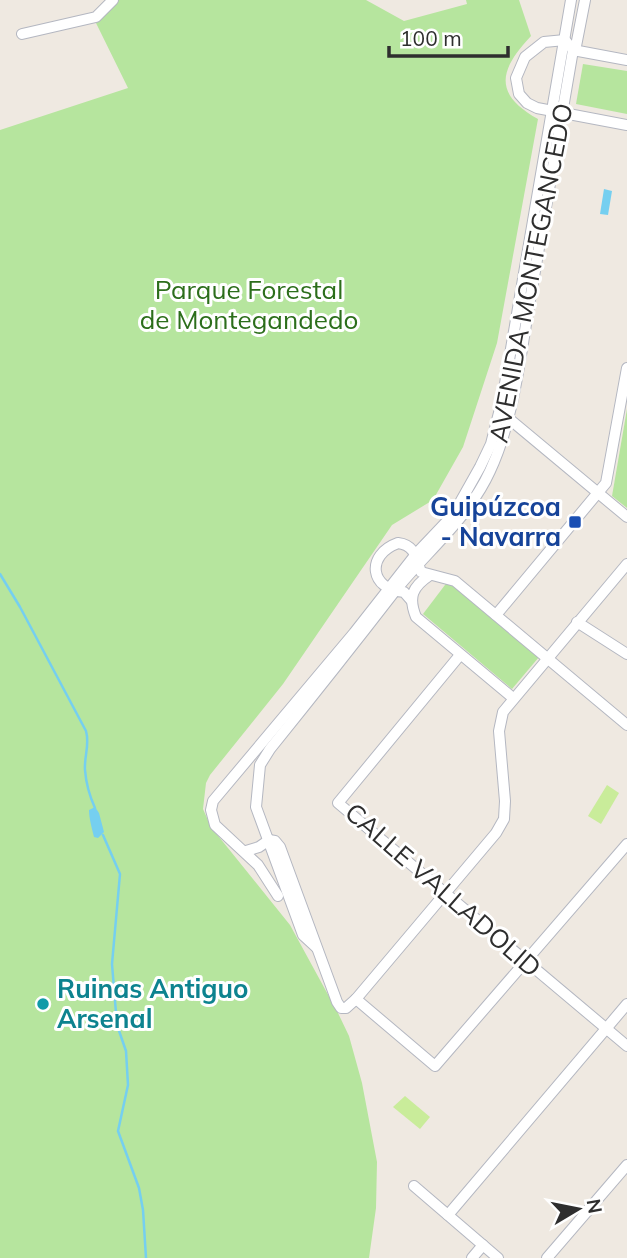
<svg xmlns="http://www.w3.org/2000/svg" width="627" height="1258" font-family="Mulish,sans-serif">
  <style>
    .green { fill: #b6e59e }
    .pitch { fill: #c9ec9a }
    .water { fill: #75cff0 }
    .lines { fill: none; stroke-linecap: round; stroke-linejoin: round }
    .stream { stroke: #75cff0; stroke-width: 2.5 }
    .minor-casing { stroke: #b4b7c1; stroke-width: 12 }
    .minor { stroke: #fff; stroke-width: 10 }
    .transit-dot { fill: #1a4fb4; stroke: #fff; stroke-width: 2.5 }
    .culture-dot { fill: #0f9aa8; stroke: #fff; stroke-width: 2.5 }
    .labels { text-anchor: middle; stroke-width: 6; stroke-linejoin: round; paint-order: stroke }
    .street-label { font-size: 26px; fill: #2e2e2e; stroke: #fff }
    .park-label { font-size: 26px; fill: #2c6e1b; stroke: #fff }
    .transit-label { font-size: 26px; font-weight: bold; fill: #164399; stroke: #fff; text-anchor: end }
    .culture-label { font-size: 26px; font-weight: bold; fill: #0d838f; stroke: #fff; text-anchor: start }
  </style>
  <rect width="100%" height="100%" fill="#efe9e1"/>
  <g class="green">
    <path d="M 111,0 L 366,0 L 404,21 L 467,4 L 466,0 L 519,0 L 531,36 C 499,70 493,94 538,119 L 497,343 L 463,447 L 433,500 L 392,525 L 283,684 L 210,775 L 206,783 L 203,809 L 211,827 L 290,925 L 338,1013 L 349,1036 L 362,1083 L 377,1162 L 376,1208 L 369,1258 L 0,1258 L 0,130 L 128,88 L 96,23 Z"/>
    <path d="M 583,64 L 627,71 L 627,114 L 576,104 Z"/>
    <path d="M 627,409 L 627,508 L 612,496 Z"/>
    <path d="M 448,581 L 539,657 L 512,689 L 423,614 Z"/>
  </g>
  <g class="pitch">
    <path d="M 607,785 L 619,793 L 601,824 L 588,816 Z"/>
    <path d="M 405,1096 L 430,1117 L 420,1129 L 393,1107 Z"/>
  </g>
  <g class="water">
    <path d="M 604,189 L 612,191 L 608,215 L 600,214 Z"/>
    <path d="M 95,807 L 99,813 L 104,832 L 98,838 L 94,837 C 92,829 89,818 89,810 Z"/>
  </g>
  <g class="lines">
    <g class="stream">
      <path d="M 0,574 L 20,607 L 86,731 C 90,745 84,756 85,770 C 86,783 90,797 95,808"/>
      <path d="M 103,835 L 120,874 L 112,964 L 117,1025 L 126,1051 L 128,1085 L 118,1131 L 139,1188 L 143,1210 L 146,1258"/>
    </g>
    <g class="minor-casing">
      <g id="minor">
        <path d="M 22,34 L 96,17 L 113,0"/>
        <path d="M 627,60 L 573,50 L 565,40 L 544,42 L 525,57 L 516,78 L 519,94 L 527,103 L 537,108 L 627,125"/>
        <path d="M 507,417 L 627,517"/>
        <path d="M 430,575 C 412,587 408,597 416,617 L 513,698"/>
        <path d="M 411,600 L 404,592 C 370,590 365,555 398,543 C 415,545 416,558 421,572 L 455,581 L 627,725"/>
        <path d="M 496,615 L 606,483 L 627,368"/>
        <path d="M 577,622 L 627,654"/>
        <path d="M 460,655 L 338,803 L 627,1046"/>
        <path d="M 269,840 L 275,841 L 280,847 L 337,1002 L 341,1008 L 346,1008 L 356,999 L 496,833 L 504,819 L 505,801 L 499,731 L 503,712 L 627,564"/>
        <path d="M 246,851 L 259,847 L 269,840"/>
        <path d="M 278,896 L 258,865 L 215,825 L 211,810 L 213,801 L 354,633 L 416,554 L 453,515 L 480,467 L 491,444 L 502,401 L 571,0"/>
        <path d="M 316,947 L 303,935 L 256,807 L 260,765 L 270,749 C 312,697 354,644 395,591 C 427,551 468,519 490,471 C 513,422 520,359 529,306 C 544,221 558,135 573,50 L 576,46 L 585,0"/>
        <path d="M 356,999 L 435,1066 L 627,844"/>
        <path d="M 414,1186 L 498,1258"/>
        <path d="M 448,1215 L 627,1004"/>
        <path d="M 472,1258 L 483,1245"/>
        <path d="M 547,1258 L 627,1165"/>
      </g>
    </g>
    <use href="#minor" class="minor"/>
  </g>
  <rect class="transit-dot" x="568" y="515" width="14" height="14" rx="3.5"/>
  <circle class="culture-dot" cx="43" cy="1004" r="7"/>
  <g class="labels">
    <g class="street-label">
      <text transform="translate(531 273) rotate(-79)" y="9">AVENIDA MONTEGANCEDO</text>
      <text transform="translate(443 890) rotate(41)" y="9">CALLE VALLADOLID</text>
    </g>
    <g class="park-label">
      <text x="249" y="299">Parque Forestal<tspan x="249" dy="30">de Montegandedo</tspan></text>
    </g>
    <g class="transit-label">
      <text x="561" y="516">Guipúzcoa<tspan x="561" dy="30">- Navarra</tspan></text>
    </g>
    <g class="culture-label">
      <text x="57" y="998">Ruinas Antiguo<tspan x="57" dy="30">Arsenal</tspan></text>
    </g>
  </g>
  <g transform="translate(578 1209) rotate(80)" stroke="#ffffff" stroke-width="5" paint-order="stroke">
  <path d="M0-5L12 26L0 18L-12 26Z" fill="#2e2e2e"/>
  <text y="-10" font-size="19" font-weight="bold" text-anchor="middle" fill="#2e2e2e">N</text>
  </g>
  <path d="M389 46v10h119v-10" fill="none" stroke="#2e2e2e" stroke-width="3.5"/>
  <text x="400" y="46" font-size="21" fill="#2e2e2e" stroke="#ffffff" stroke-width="5" paint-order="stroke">100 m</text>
</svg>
